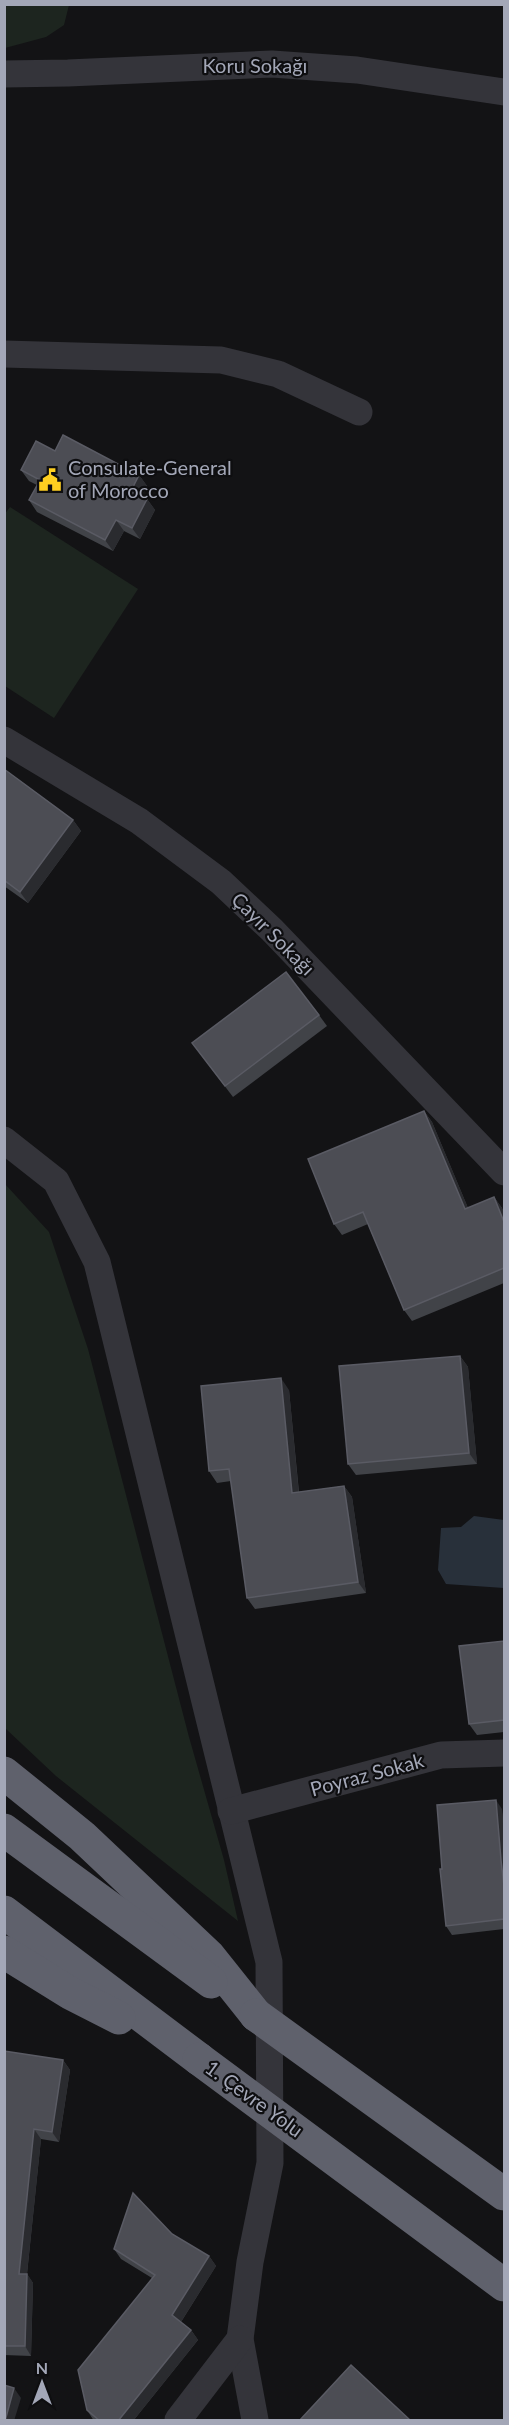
<svg xmlns="http://www.w3.org/2000/svg" width="509" height="2425" font-family="Lato,sans-serif">
  <style>
    .green { fill: #1d251f }
    .water { fill: #28303a }
    .lines { fill: none; stroke-linecap: round; stroke-linejoin: round }
    .street { stroke: #34343a; stroke-width: 27 }
    .highway { stroke: #5f616c; stroke-width: 33 }
    .highway-bridge { stroke: #5f616c; stroke-width: 33 }
    .wall { fill: #414348 }
    .shaded-wall { fill: #2a2b2f }
    .building { fill: #4c4d54; stroke: #5a5b64; stroke-width: 1.5 }
    .labels { text-anchor: middle; stroke-width: 4.5; stroke-linejoin: round; paint-order: stroke }
    .street-label { font-size: 20px; fill: #a3a7b7; stroke: #0e0e10 }
    .poi-label { font-size: 20px; fill: #a3a7b7; stroke: #0e0e10; text-anchor: start }
  </style>
  <rect width="100%" height="100%" fill="#131315"/>
  <g class="green">
    <path d="M 5,4 L 69,4 L 69,5 L 64,25 L 46,37 L 5,48 Z"/>
    <path d="M 10,507 L 138,589 L 54,718 L 5,686 L 4,515 Z"/>
    <path d="M 5,1184 L 49,1232 L 88,1349 L 189,1737 L 224,1860 L 238,1921 L 56,1776 L 5,1728 Z"/>
  </g>
  <path class="water" d="M 474,1516 L 504,1520 L 504,1588 L 446,1584 L 438,1570 L 441,1528 L 461,1527 Z"/>
  <g class="lines">
    <g class="street">
      <path d="M 4,74 L 68,73 L 272,64 L 357,70 L 504,92"/>
      <path d="M 4,354 L 221,360 L 278,374 L 359,412"/>
      <path d="M 4,740 L 139,821 L 221,882 L 272,930 L 504,1172"/>
      <path d="M 4,1140 L 56,1181 L 97,1262 L 269,1962 L 270,2163 L 250,2262 L 240,2339 L 255,2420"/>
      <path d="M 231,1811 L 441,1755 L 504,1753"/>
      <path d="M 178,2420 L 240,2339"/>
    </g>
    <g class="highway">
      <path d="M 4,1773 L 82,1836 L 209,1956 L 256,2015"/>
      <path d="M 4,1830 L 211,1982"/>
      <path d="M 4,1912 L 199,2059"/>
      <path d="M 4,1952 L 70,1993 L 119,2018"/>
    </g>
    <g class="highway-bridge">
      <path d="M 256,2015 L 504,2194"/>
      <path d="M 199,2059 L 504,2285"/>
    </g>
  </g>
  <g class="wall">
    <path d="M 55,451 L 139,475 L 147,486 L 142,496 L 147,499 L 155,510 L 140,539 L 124,531 L 113,551 L 37,512 L 29,500 L 37,485 L 29,481 L 21,470 Z"/>
    <path d="M 4,769 L 73,820 L 81,831 L 28,903 L 4,886 Z"/>
    <path d="M 319,1015 L 327,1026 L 233,1097 L 192,1043 Z"/>
    <path d="M 424,1111 L 432,1122 L 468,1208 L 494,1197 L 502,1208 L 504,1214 L 504,1283 L 412,1321 L 404,1310 L 368,1224 L 342,1235 L 334,1224 Z"/>
    <path d="M 460,1356 L 468,1367 L 477,1464 L 356,1475 L 348,1464 Z"/>
    <path d="M 289,1390 L 299,1492 L 344,1486 L 352,1497 L 366,1593 L 255,1609 L 247,1598 L 231,1481 L 217,1483 L 209,1471 Z"/>
    <path d="M 504,1641 L 504,1732 L 477,1735 L 469,1724 Z"/>
    <path d="M 502,1809 L 504,1838 L 504,1929 L 452,1935 L 446,1926 L 442,1869 Z"/>
    <path d="M 4,2051 L 63,2060 L 70,2070 L 59,2142 L 41,2139 L 27,2274 L 33,2283 L 31,2356 L 4,2355 Z"/>
    <path d="M 172,2234 L 209,2256 L 216,2266 L 181,2322 L 191,2330 L 198,2340 L 133,2421 L 94,2421 L 87,2410 L 152,2278 L 121,2259 L 114,2249 Z"/>
  </g>
  <g class="shaded-wall">
    <path d="M 139,475 L 147,486 L 139,502 L 131,491 Z"/>
    <path d="M 147,499 L 155,510 L 140,539 L 132,528 Z"/>
    <path d="M 116,520 L 124,531 L 113,551 L 105,540 Z"/>
    <path d="M 73,820 L 81,831 L 28,903 L 20,892 Z"/>
    <path d="M 424,1111 L 432,1122 L 473,1220 L 465,1209 Z"/>
    <path d="M 494,1197 L 502,1208 L 504,1214 L 504,1222 Z"/>
    <path d="M 460,1356 L 468,1367 L 477,1464 L 469,1453 Z"/>
    <path d="M 281,1378 L 289,1390 L 300,1505 L 292,1493 Z"/>
    <path d="M 344,1486 L 352,1497 L 366,1593 L 358,1582 Z"/>
    <path d="M 496,1800 L 502,1809 L 504,1838 L 504,1886 L 501,1860 Z"/>
    <path d="M 63,2060 L 70,2070 L 59,2142 L 52,2132 Z"/>
    <path d="M 34,2129 L 41,2139 L 26,2283 L 19,2274 Z"/>
    <path d="M 209,2256 L 216,2266 L 179,2325 L 172,2315 Z"/>
    <path d="M 27,2274 L 33,2283 L 31,2356 L 25,2346 Z"/>
    <path d="M 191,2330 L 198,2340 L 133,2421 L 118,2421 Z"/>
    <path d="M 14,2388 L 21,2398 L 14,2421 L 5,2421 Z"/>
  </g>
  <g class="building">
    <path d="M 63,435 L 139,475 L 131,491 L 147,499 L 132,528 L 116,520 L 105,540 L 29,500 L 40,480 L 21,470 L 36,441 L 55,451 Z"/>
    <path d="M 4,769 L 73,820 L 20,892 L 4,880 Z"/>
    <path d="M 286,972 L 319,1015 L 225,1086 L 192,1043 Z"/>
    <path d="M 424,1111 L 465,1209 L 494,1197 L 504,1222 L 504,1268 L 404,1310 L 363,1212 L 334,1224 L 308,1159 Z"/>
    <path d="M 460,1356 L 469,1453 L 348,1464 L 339,1366 Z"/>
    <path d="M 281,1378 L 292,1493 L 344,1486 L 358,1582 L 247,1598 L 229,1469 L 209,1471 L 201,1386 Z"/>
    <path d="M 504,1641 L 504,1720 L 469,1724 L 459,1646 Z"/>
    <path d="M 496,1800 L 501,1860 L 504,1886 L 504,1919 L 446,1926 L 440,1869 L 442,1869 L 437,1805 Z"/>
    <path d="M 4,2051 L 63,2060 L 52,2132 L 34,2129 L 19,2274 L 27,2274 L 25,2346 L 4,2346 Z"/>
    <path d="M 133,2193 L 172,2234 L 209,2256 L 172,2315 L 191,2330 L 118,2421 L 100,2421 L 87,2410 L 78,2370 L 155,2275 L 114,2249 Z"/>
    <path d="M 351,2365 L 411,2421 L 299,2421 Z"/>
    <path d="M 4,2385 L 14,2388 L 5,2421 L 4,2421 Z"/>
  </g>
  <defs>
    <g id="civic-bare" transform="scale(1.8)"><path d="M-.6-6.5H3V-4.5H.6V-3L4-1V1h2V6H-6V1h2V-1L-.6-3ZM-1.2 2.5V6h2.4V2.5Z" fill="#ffd021" stroke="#0e0e10" stroke-width="2.5" paint-order="stroke"/></g>
  </defs>
  <g fill-rule="evenodd">
    <use href="#civic-bare" x="50" y="480"/>
  </g>
  <g class="labels">
    <g class="street-label">
      <text x="255" y="73">Koru Sokağı</text>
      <text transform="translate(273 934) rotate(45)" y="7">Çayır Sokağı</text>
      <text transform="translate(367 1775) rotate(-15)" y="7">Poyraz Sokak</text>
      <text transform="translate(254 2099) rotate(36)" y="7">1. Çevre Yolu</text>
    </g>
    <g class="poi-label">
      <text x="68" y="475">Consulate-General<tspan x="68" dy="23">of Morocco</tspan></text>
    </g>
  </g>
  <rect width="509" height="2425" fill="none" stroke="#a3a7b7" stroke-width="12"/>
  <g transform="translate(42 2383)" stroke="#0e0e10" stroke-width="4.5" paint-order="stroke">
  <path d="M0-4.5L10 22L0 15L-10 22Z" fill="#a3a7b7"/>
  <text y="-9" font-size="16" font-weight="bold" text-anchor="middle" fill="#a3a7b7">N</text>
  </g>
</svg>
